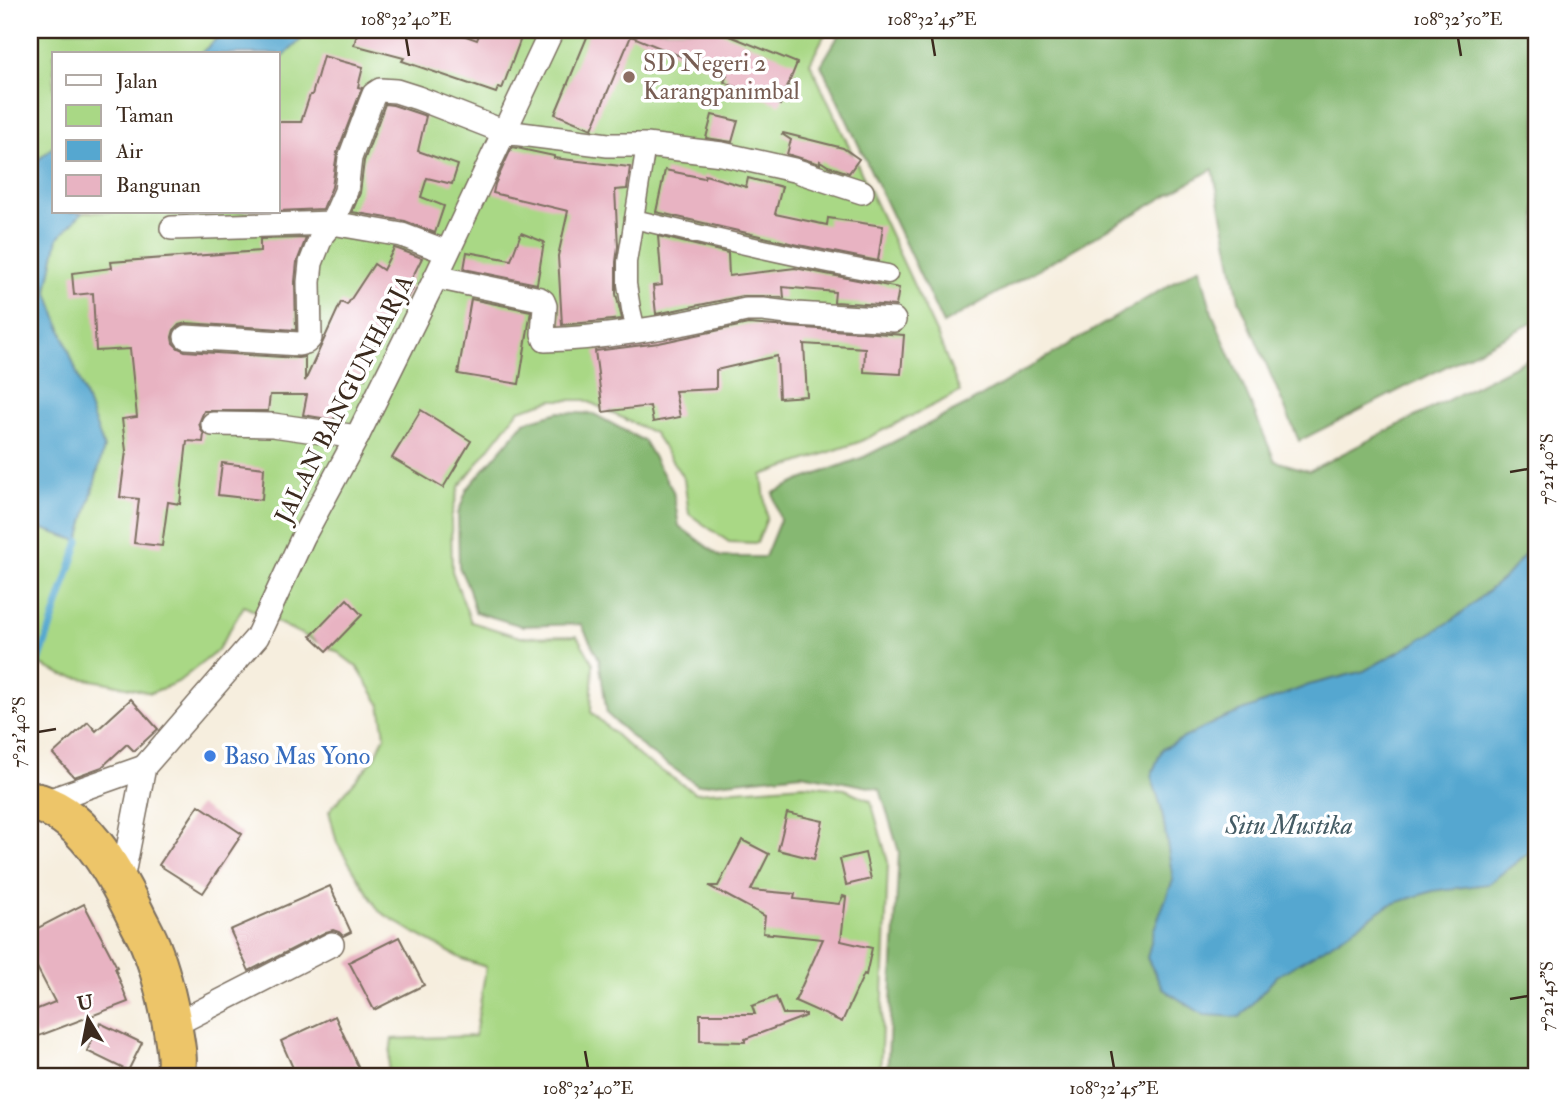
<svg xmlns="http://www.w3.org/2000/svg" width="1566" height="1107" font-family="'IM FELL Double Pica',serif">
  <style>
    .green { fill: #a9d885; stroke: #728152; stroke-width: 2; fill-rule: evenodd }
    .forest { fill: #86b872; stroke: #607148; stroke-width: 2 }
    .water { fill: #55a7d0; stroke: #486877; stroke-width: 2 }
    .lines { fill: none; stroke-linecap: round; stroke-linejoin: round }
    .stream { stroke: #55a7d0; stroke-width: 7 }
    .building { fill: #e8b3c2 }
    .pedestrian-casing { stroke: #7c6f61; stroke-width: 21 }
    .minor-casing { stroke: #7c6f61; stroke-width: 26 }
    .trunk-casing { stroke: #7c6f61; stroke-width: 42 }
    .pedestrian { stroke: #fff; stroke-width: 18 }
    .minor { stroke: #fff; stroke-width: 23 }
    .trunk { stroke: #edc569; stroke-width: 38 }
    .ticks { fill: none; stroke: #3b2a1e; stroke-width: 2.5 }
    .education-dot { fill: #8d6e63; stroke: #fff; stroke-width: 2.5 }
    .shop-dot { fill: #3f7fe0; stroke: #fff; stroke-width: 2.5 }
    .labels { text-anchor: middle; stroke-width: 7; stroke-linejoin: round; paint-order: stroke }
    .education-label { font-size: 24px; fill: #785e54; stroke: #fff; text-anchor: start }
    .street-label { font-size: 24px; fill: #3b2a1e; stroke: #fff }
    .shop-label { font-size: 24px; fill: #366cbe; stroke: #fff; text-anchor: start }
    .water-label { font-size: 26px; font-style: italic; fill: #455c65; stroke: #fff }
    .neatline { fill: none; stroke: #3b2a1e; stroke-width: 2.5 }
    .ticks-label { font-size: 18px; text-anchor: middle; fill: #3b2a1e }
  </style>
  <rect width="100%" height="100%" fill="#fff"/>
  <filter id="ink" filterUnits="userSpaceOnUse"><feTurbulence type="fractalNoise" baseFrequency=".0143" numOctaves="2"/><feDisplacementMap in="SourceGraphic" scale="14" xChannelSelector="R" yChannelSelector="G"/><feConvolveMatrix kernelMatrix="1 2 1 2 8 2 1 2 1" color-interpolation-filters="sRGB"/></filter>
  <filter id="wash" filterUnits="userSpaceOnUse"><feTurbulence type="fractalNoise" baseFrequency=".00686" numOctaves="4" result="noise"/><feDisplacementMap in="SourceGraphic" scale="28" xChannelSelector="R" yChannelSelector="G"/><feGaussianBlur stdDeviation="1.57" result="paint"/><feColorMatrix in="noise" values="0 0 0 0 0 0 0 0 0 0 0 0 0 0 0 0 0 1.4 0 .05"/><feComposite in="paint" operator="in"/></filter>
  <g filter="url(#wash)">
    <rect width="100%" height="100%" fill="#f6eede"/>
    <path class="green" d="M 30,30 L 827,30 L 810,63 L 938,337 L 960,392 L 859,442 L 762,475 L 767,518 L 757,543 L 729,542 L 689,514 L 684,479 L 654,433 L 585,400 L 552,400 L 519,410 L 459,487 L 451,518 L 452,571 L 471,622 L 520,637 L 577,636 L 593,663 L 591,712 L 640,757 L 696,793 L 804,785 L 845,789 L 871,801 L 888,862 L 880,1077 L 387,1077 L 392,1039 L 475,1036 L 486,967 L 462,959 L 416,934 L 379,911 L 337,843 L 329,811 L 375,758 L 385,735 L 380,704 L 357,667 L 336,651 L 244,606 L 217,651 L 178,682 L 151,693 L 109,683 L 63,675 L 30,660 ZM 54,54 L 278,54 L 278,212 L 54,212 Z"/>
    <g class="forest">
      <path d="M 842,30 L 1536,30 L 1536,321 L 1299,441 L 1239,300 L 1213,169 L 943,324 L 821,65 Z"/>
      <path d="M 1200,267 L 1212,313 L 1275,461 L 1309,471 L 1536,355 L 1536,1077 L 887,1077 L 899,852 L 880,789 L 802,774 L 698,785 L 646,750 L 607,714 L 599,659 L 581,624 L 522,626 L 475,612 L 469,589 L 459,567 L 458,514 L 467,489 L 525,422 L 559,412 L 594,414 L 644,441 L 673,491 L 679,526 L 721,557 L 765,557 L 780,520 L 773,493 L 801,480 L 864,457 L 968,404 Z"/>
    </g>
    <g class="water">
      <path d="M 226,30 L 311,30 L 278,62 L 278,54 L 200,54 Z"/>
      <path d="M 54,146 L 54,212 L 83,212 L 58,238 L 47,290 L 104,448 L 79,541 L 30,525 L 30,167 Z"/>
      <path d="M 1536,542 L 1536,844 L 1531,851 L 1488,884 L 1433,891 L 1389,905 L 1328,946 L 1277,976 L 1240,1017 L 1204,1015 L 1163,989 L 1147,958 L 1154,929 L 1173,880 L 1161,806 L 1151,776 L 1162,749 L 1217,721 L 1309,685 L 1364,671 L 1402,650 L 1453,620 L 1507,575 Z"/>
    </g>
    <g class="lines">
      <path class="stream" d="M 30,676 L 38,665 L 79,541"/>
    </g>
    <g id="blocks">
      <g class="building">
        <path d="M 358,30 L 449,30 L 477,40 L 481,30 L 524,30 L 502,89 L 498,88 L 496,93 L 402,61 L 404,58 L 354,45 Z"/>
        <path d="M 590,30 L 715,30 L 797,63 L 780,105 L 724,82 L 727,75 L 631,36 L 592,129 L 555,114 Z"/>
        <path d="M 323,56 L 363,67 L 358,87 L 362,88 L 337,153 L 332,187 L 323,209 L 278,211 L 278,122 L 301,122 L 310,95 L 312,95 Z"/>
        <path d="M 385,104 L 393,105 L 426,116 L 418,151 L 458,165 L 452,184 L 427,178 L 421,197 L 444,206 L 435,233 L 405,221 L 352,212 L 360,193 L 364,161 Z"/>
        <path d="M 712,115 L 738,121 L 732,142 L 706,138 Z"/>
        <path d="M 783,133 L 843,148 L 859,159 L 849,173 L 828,166 L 820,161 L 820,164 L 787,154 L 791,140 L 782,134 Z"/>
        <path d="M 512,147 L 554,156 L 554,158 L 630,167 L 627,189 L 615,190 L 618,246 L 616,262 L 616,294 L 622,319 L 562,325 L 558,256 L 568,211 L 493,193 L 495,184 Z"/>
        <path d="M 665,170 L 704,178 L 705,175 L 746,187 L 748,178 L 782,187 L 775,214 L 827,225 L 828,218 L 883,226 L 878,261 L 794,244 L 656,212 Z"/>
        <path d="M 521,233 L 544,242 L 537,284 L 464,269 L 467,252 L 511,260 Z"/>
        <path d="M 658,236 L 728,253 L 729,276 L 795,268 L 899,288 L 896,306 L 834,302 L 835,292 L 783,287 L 784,298 L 763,296 L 743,296 L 656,314 L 653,286 L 662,285 Z"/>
        <path d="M 306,238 L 297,262 L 295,282 L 296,330 L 186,323 L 179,325 L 174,330 L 172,337 L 173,343 L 178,348 L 185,351 L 298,358 L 305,357 L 305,381 L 341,302 L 347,305 L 374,264 L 383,270 L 394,248 L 398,249 L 422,258 L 408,286 L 413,289 L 394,316 L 390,314 L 369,359 L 365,379 L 358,377 L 354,398 L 339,395 L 334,420 L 303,415 L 307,395 L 270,395 L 268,411 L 204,411 L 199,423 L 201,430 L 204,434 L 203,442 L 187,441 L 180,504 L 168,502 L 162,546 L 134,543 L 139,499 L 120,497 L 126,451 L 122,419 L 137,417 L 130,349 L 96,351 L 93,293 L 74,295 L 72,273 L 112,268 L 111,262 L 260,251 L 260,239 Z"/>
        <path d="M 471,299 L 531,311 L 519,384 L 458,374 Z"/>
        <path d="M 748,324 L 904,335 L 901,374 L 864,372 L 865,348 L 804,344 L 807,396 L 779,398 L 777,356 L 716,370 L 716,389 L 675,391 L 680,417 L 653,422 L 650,406 L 603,412 L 595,351 L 659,343 Z"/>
        <path d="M 421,410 L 471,441 L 443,488 L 392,458 Z"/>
        <path d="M 222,463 L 264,468 L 262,500 L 218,495 Z"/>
        <path d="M 347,599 L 362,615 L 327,651 L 311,636 Z"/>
        <path d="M 131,699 L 158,729 L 134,751 L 127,744 L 102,767 L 74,777 L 53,754 L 88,722 L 96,731 Z"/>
        <path d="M 199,805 L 242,834 L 203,893 L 159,865 Z"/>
        <path d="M 787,813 L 823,821 L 814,859 L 778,850 Z"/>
        <path d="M 742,840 L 769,854 L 751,890 L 795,894 L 794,899 L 839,904 L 843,896 L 846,897 L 841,941 L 872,948 L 866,975 L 864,974 L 842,1022 L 795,1001 L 823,939 L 763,933 L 765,916 L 709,886 L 718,886 Z"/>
        <path d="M 865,853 L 871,879 L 846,885 L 840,859 Z"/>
        <path d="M 330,886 L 351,932 L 343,936 L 339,932 L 333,930 L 326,932 L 249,971 L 230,930 Z"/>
        <path d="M 84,904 L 117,967 L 115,968 L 128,1002 L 36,1037 L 30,1019 L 30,1012 L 55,1002 L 30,954 L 30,932 Z"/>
        <path d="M 399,937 L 424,985 L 374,1010 L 349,962 Z"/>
        <path d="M 776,997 L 783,1014 L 806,1014 L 806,1016 L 745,1039 L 745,1042 L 700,1041 L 700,1014 L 755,1014 L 752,1006 Z"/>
        <path d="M 335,1016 L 363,1077 L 297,1077 L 281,1041 Z"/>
        <path d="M 100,1023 L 142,1043 L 128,1071 L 87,1051 Z"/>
      </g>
    </g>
  </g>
  <g filter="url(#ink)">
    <use href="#blocks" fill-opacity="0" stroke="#7c6f61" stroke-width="2"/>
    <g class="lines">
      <g class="pedestrian-casing">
        <g id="pedestrian">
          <path d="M 634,219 C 718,239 802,259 888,274"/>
          <path d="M 636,331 L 631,309 L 627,284 L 627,262 L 646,145"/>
        </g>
      </g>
      <g class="minor-casing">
        <g id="minor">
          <path d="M 172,228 L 332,223 L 402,235 L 447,252"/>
          <path d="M 436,277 L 540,299 L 543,301 L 545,306 L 543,334 L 545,340 C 612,338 681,325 746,310 L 763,310 L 796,314 L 894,320"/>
          <path d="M 186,337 L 299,344 L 306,342 L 310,338 L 309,282 L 311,263 L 322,235 L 332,223 L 346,191 L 350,158 L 370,104 L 374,94 L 380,90 L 396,91 L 418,98 L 505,132 L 608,145 L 646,145 L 722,154 L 794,170 L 862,192"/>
          <path d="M 213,424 L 273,425 L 357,437"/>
          <path d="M 42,803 L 144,767"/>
          <path d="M 121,885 L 144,767 L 257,637 L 303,537 L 357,437 L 436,277 L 552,30"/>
          <path d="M 172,1026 L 332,944"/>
        </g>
      </g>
      <g class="trunk-casing">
        <path id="trunk" d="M 30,801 C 82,810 114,871 135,914 C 140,925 147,936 151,947 C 162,974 168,1002 173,1030 C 175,1044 180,1064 174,1077"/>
      </g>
      <use href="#pedestrian" class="pedestrian"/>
      <use href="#minor" class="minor"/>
      <use href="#trunk" class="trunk"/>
    </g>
  </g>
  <path class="ticks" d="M 406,38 L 409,56M 932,38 L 935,56M 1458,38 L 1461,56M 1510,472 L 1528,469M 38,732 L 56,729M 1510,999 L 1528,996M 585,1051 L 588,1068M 1111,1051 L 1114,1068"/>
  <circle class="education-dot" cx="629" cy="77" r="7"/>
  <circle class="shop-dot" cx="210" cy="756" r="7"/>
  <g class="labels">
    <g class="education-label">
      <text x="643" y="71">SD Negeri 2<tspan x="643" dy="28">Karangpanimbal</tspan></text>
    </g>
    <g class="street-label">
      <text transform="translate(344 399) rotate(-63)" y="8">JALAN BANGUNHARJA</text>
    </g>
    <g class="shop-label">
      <text x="224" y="764">Baso Mas Yono</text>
    </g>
    <g class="water-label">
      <text x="1289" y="834">Situ Mustika</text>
    </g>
  </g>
  <rect width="1566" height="1107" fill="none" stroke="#fff" stroke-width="77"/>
  <rect x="52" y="52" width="228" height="161" fill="#ffffff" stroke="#b1aaa5" stroke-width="2"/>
  <rect x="66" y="75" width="35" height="10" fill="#ffffff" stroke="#b1aaa5" stroke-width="2"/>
  <text x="116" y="88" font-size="21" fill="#3b2a1e">Jalan</text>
  <rect x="66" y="105" width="35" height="21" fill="#a9d885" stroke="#b1aaa5" stroke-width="2"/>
  <text x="116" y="122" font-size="21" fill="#3b2a1e">Taman</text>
  <rect x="66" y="140" width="35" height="21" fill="#55a7d0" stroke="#b1aaa5" stroke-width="2"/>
  <text x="116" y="158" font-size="21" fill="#3b2a1e">Air</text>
  <rect x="66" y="175" width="35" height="21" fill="#e8b3c2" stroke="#b1aaa5" stroke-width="2"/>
  <text x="116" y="192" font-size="21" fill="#3b2a1e">Bangunan</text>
  <g transform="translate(88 1019) rotate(350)" stroke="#ffffff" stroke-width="5" paint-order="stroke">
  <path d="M0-5L12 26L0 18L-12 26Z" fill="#3b2a1e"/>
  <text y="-10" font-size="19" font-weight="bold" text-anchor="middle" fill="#3b2a1e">U</text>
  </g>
  <rect x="38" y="38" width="1490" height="1030" class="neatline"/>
  <g class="ticks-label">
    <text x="406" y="25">108°32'40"E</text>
    <text x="932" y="25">108°32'45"E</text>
    <text x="1458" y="25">108°32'50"E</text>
    <text transform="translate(1547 469) rotate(-90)" y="6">7°21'40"S</text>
    <text transform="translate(19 732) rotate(-90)" y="6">7°21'40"S</text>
    <text transform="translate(1547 996) rotate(-90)" y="6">7°21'45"S</text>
    <text x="588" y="1094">108°32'40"E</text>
    <text x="1114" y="1094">108°32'45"E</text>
  </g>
</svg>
